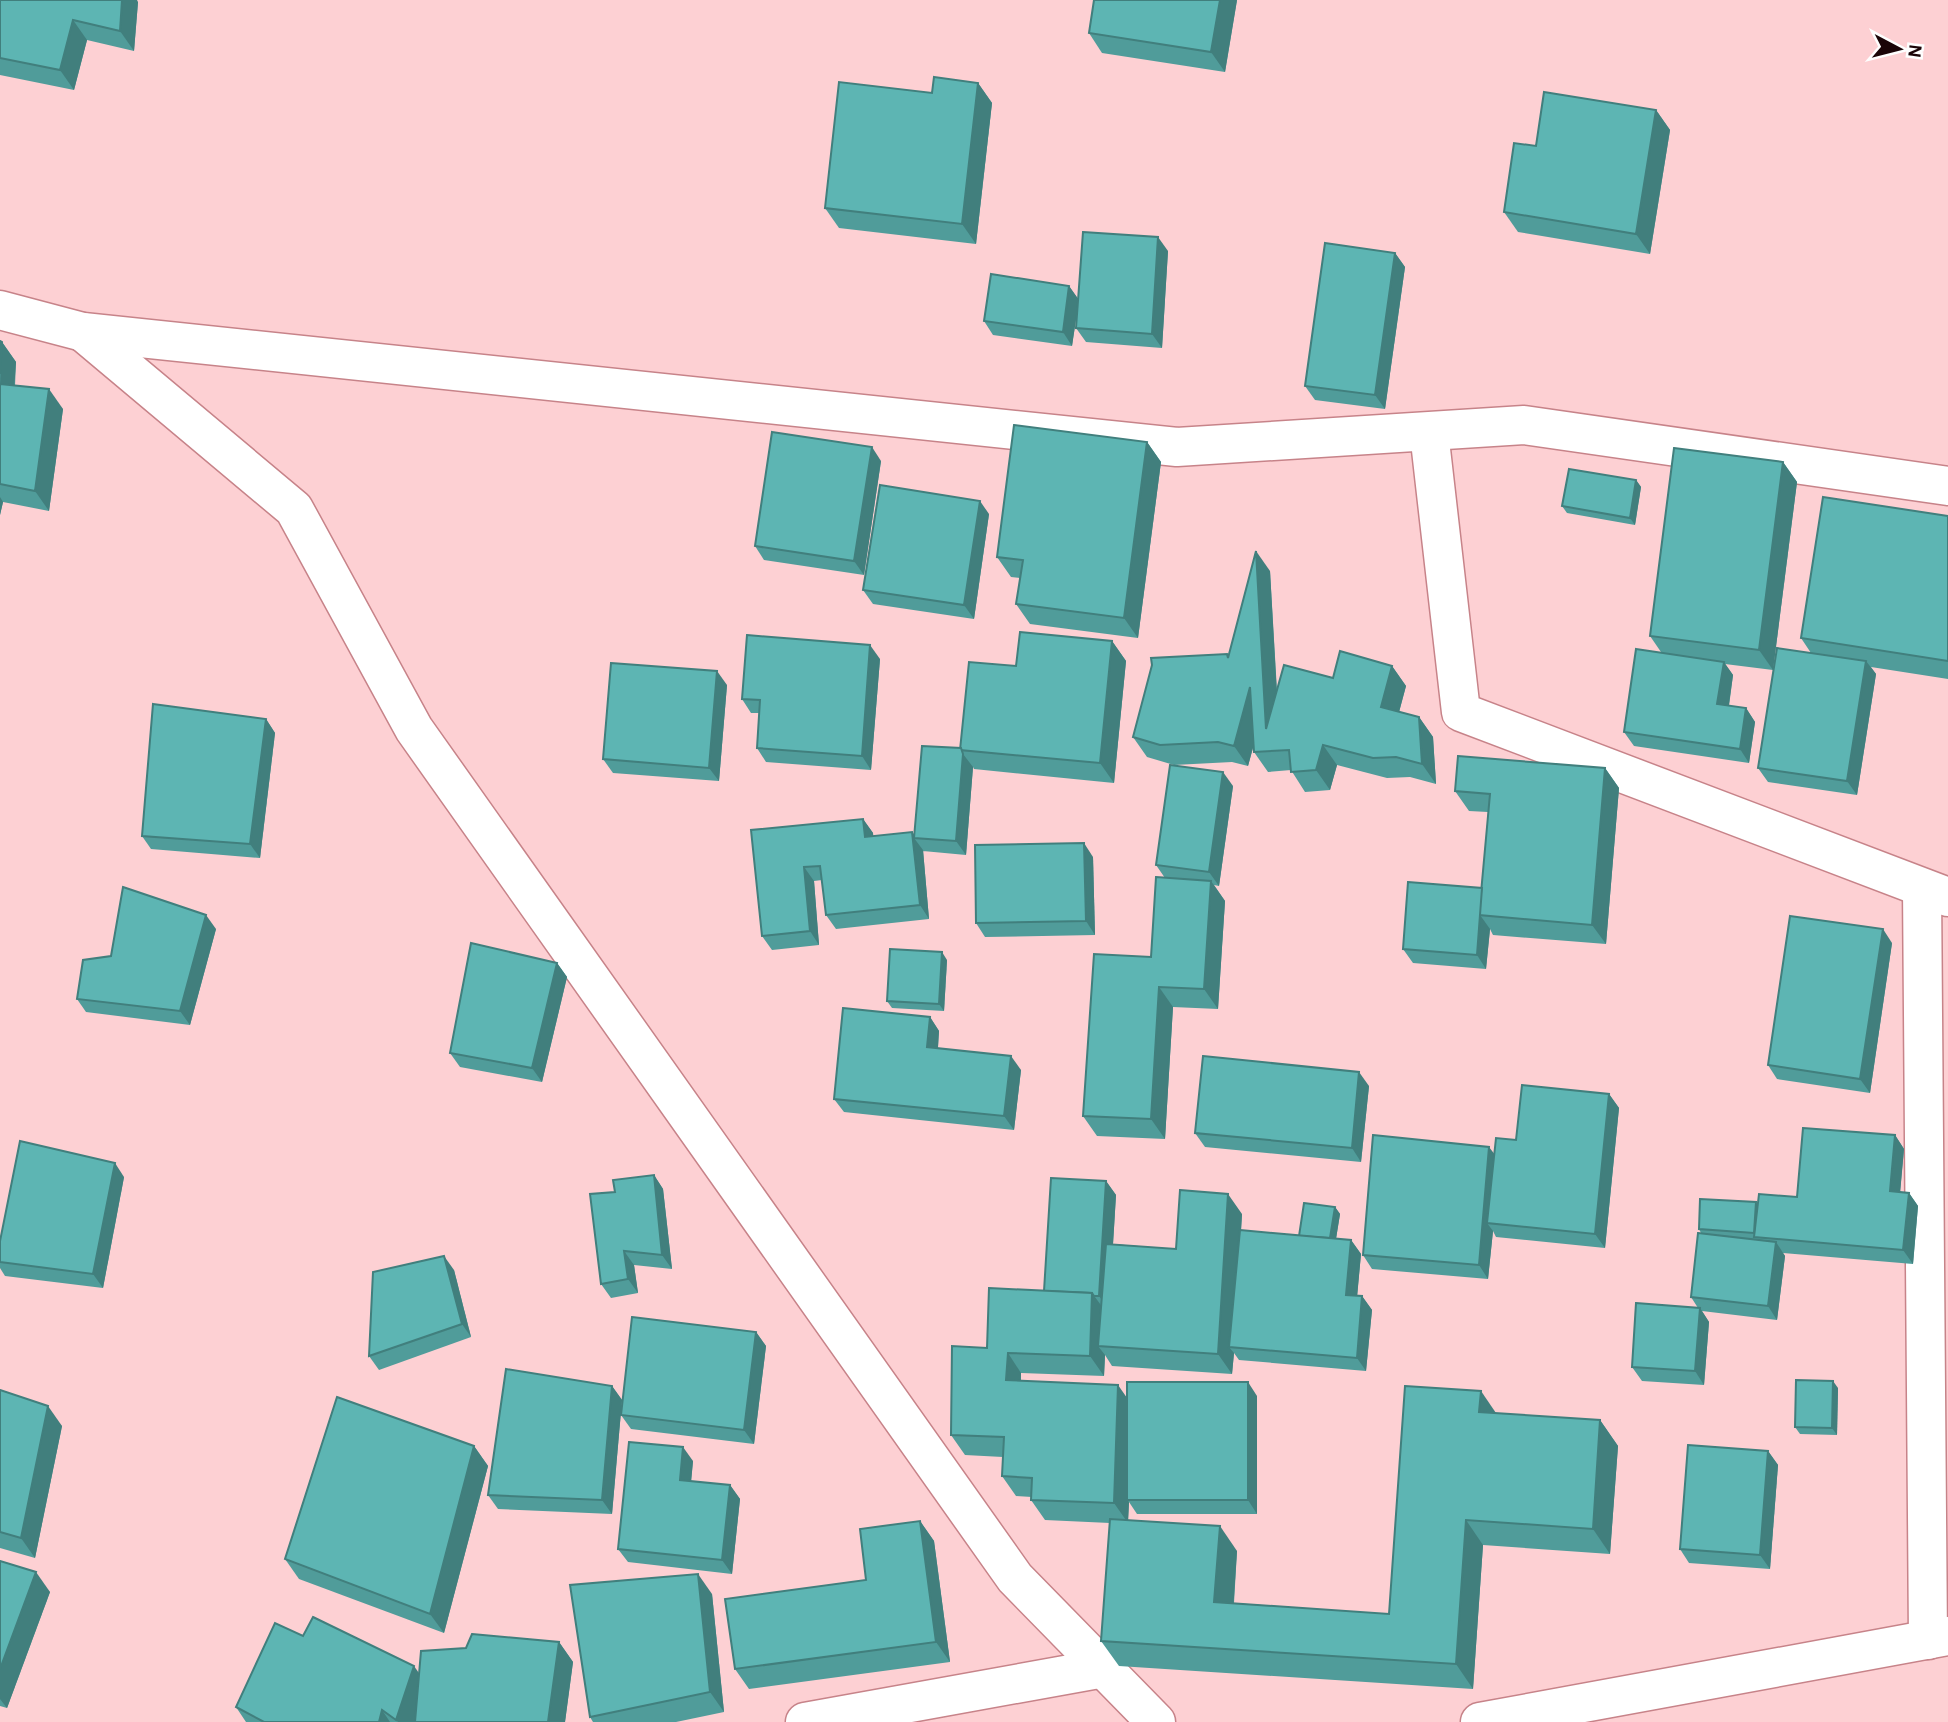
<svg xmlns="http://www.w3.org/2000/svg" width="1948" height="1722" font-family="'Alegreya Sans',sans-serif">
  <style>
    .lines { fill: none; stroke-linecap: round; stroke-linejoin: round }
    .minor-casing { stroke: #c78389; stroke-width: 41 }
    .tertiary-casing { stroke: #c78389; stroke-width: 41 }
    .minor { stroke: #fff; stroke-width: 38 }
    .tertiary { stroke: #fff; stroke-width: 38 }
    .wall { fill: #509c9a }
    .shaded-wall { fill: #417f7d }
    .building { fill: #5db5b3; stroke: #417f7d; stroke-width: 2 }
  </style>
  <rect width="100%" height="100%" fill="#fdd0d3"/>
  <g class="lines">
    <g class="minor-casing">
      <g id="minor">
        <path d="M 83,332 L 294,509 L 414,729 L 1015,1578 L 1156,1722"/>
        <path d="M 1429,432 L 1461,712 L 1948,897"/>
        <path d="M 1922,888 L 1928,1640"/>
        <path d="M 805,1722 L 1104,1668"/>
        <path d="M 1480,1722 L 1948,1636"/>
      </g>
    </g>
    <g class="tertiary-casing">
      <path id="tertiary" d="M 0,310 L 83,332 L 1177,447 L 1524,425 L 1948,486"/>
    </g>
    <use href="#minor" class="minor"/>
    <use href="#tertiary" class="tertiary"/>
  </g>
  <g class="wall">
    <path d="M 0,0 L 138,2 L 134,51 L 87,40 L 74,90 L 0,75 Z"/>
    <path d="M 1237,0 L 1225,72 L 1102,53 L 1089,33 Z"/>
    <path d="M 978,83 L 992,103 L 976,244 L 839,228 L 825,208 L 932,93 Z"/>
    <path d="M 1656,110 L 1670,130 L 1650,254 L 1518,232 L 1504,212 L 1536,146 Z"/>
    <path d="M 1168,251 L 1162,348 L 1086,342 L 1076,328 L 1078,305 L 1072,346 L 993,335 L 984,321 L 1069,286 L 1078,299 Z"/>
    <path d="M 1395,253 L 1405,267 L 1385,409 L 1315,400 L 1305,386 Z"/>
    <path d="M 0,341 L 2,342 L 16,362 L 15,386 L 63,409 L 49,511 L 3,502 L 0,515 Z"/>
    <path d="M 1147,442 L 1161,462 L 1138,638 L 1030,624 L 1016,604 L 1020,578 L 1011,577 L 997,557 Z"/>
    <path d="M 881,461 L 864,575 L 764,560 L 755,546 Z"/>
    <path d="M 1783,462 L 1797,482 L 1773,670 L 1725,664 L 1733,675 L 1729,706 L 1746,708 L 1755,722 L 1749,763 L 1634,746 L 1624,732 L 1661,652 L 1650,636 Z"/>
    <path d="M 1636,480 L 1641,487 L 1635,525 L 1567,513 L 1562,506 Z"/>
    <path d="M 989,514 L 974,619 L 873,604 L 863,590 Z"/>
    <path d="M 1948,516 L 1948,679 L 1871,667 L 1876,674 L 1857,795 L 1768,782 L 1758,768 L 1811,653 L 1801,638 Z"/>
    <path d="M 1270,571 L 1277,691 L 1392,666 L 1406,686 L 1399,712 L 1419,717 L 1433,737 L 1436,784 L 1410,777 L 1387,778 L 1337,765 L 1330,790 L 1305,792 L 1291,770 L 1268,772 L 1254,752 L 1254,744 L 1248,766 L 1232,762 L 1174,765 L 1147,757 L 1133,737 L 1228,655 Z"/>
    <path d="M 1112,641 L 1126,661 L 1114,783 L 974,769 L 973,767 L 966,855 L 923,851 L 923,850 L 929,919 L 836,929 L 826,915 L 822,880 L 814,881 L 819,945 L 772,950 L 762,936 L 751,830 L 863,819 L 873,833 L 873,836 L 912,832 L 914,834 L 961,748 L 1016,666 Z"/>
    <path d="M 880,659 L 871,770 L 766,762 L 757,748 L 759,713 L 751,713 L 742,699 Z"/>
    <path d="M 727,685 L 719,781 L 613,773 L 603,759 Z"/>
    <path d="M 266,719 L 275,733 L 260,858 L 151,849 L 142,836 Z"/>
    <path d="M 1605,768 L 1619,788 L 1606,944 L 1493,935 L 1490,929 L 1486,969 L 1413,963 L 1403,949 L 1482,888 L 1488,812 L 1469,811 L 1455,791 Z"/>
    <path d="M 1233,786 L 1219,886 L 1214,885 L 1225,901 L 1218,1009 L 1173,1007 L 1165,1139 L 1097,1136 L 1083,1116 L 1151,957 L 1165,878 L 1156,865 Z"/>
    <path d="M 1093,857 L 1095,935 L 985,937 L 976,923 Z"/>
    <path d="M 216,929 L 190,1025 L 86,1012 L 77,999 L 111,956 Z"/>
    <path d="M 1892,943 L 1870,1093 L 1777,1079 L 1768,1065 Z"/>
    <path d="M 947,960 L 944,1011 L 892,1008 L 887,1001 Z"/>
    <path d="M 557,963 L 567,977 L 542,1082 L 460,1067 L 450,1053 Z"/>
    <path d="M 930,1017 L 939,1031 L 938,1048 L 1021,1070 L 1014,1130 L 844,1112 L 834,1099 Z"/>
    <path d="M 1369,1086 L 1361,1162 L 1205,1147 L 1195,1133 Z"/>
    <path d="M 1609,1094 L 1619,1108 L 1605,1248 L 1496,1237 L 1493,1231 L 1488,1279 L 1372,1269 L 1363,1255 L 1494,1154 L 1516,1140 Z"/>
    <path d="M 1895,1135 L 1904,1149 L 1900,1192 L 1909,1193 L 1918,1206 L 1913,1264 L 1783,1253 L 1785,1256 L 1777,1320 L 1702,1311 L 1709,1322 L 1704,1385 L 1642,1381 L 1632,1367 L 1698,1308 L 1691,1297 L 1701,1233 L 1699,1229 L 1797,1197 Z"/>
    <path d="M 654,1175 L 663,1189 L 672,1269 L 634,1265 L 638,1293 L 611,1298 L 601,1284 L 615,1192 Z"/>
    <path d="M 124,1177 L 103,1288 L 5,1276 L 0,1268 L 0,1241 Z"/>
    <path d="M 1106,1181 L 1116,1195 L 1113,1244 L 1176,1249 L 1242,1214 L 1241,1230 L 1299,1236 L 1335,1207 L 1340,1214 L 1336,1239 L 1351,1240 L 1361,1254 L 1357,1296 L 1362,1296 L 1372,1310 L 1366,1371 L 1239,1360 L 1234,1353 L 1232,1374 L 1112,1366 L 1105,1355 L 1104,1376 L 1021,1373 L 1021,1381 L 1127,1398 L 1257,1396 L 1257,1514 L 1137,1514 L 1129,1502 L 1128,1520 L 1237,1551 L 1234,1603 L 1389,1614 L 1496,1413 L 1600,1420 L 1618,1446 L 1610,1554 L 1483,1545 L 1473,1689 L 1119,1666 L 1101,1641 L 1110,1523 L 1045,1520 L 1031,1500 L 1032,1497 L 1016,1496 L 1002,1476 L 1003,1457 L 965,1455 L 951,1435 L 987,1348 L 1044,1291 Z"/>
    <path d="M 454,1270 L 471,1337 L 379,1370 L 369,1356 Z"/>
    <path d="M 756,1332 L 766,1346 L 754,1444 L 631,1429 L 621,1415 Z"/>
    <path d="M 612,1386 L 622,1400 L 612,1514 L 498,1509 L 488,1495 Z"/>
    <path d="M 1838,1388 L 1837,1435 L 1800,1434 L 1795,1427 Z"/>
    <path d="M 0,1390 L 62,1426 L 35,1558 L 0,1548 Z"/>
    <path d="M 474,1446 L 488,1466 L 444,1633 L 299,1579 L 285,1559 Z"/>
    <path d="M 1768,1451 L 1778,1465 L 1770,1569 L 1689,1563 L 1680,1549 Z"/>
    <path d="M 693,1461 L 691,1481 L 730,1485 L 740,1499 L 732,1574 L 628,1562 L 618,1549 Z"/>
    <path d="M 920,1521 L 934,1541 L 950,1662 L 749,1689 L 735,1669 L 866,1580 Z"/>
    <path d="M 0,1561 L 50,1592 L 7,1708 L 0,1706 Z"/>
    <path d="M 712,1594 L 724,1712 L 676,1722 L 593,1722 L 590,1717 Z"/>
    <path d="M 303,1636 L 419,1673 L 559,1642 L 573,1662 L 565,1722 L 246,1722 L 236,1707 Z"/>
  </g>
  <g class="shaded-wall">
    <path d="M 122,0 L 137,0 L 138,2 L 134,51 L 120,31 Z"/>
    <path d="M 1220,0 L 1237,0 L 1225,72 L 1211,52 Z"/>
    <path d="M 73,20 L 87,40 L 74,90 L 60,70 Z"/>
    <path d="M 978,83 L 992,103 L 976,244 L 962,224 Z"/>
    <path d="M 1656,110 L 1670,130 L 1650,254 L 1636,234 Z"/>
    <path d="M 1158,237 L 1168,251 L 1162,348 L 1152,334 Z"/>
    <path d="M 1395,253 L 1405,267 L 1385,409 L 1375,395 Z"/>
    <path d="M 1069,286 L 1079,300 L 1072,346 L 1063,332 Z"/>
    <path d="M 2,342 L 16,362 L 13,404 L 0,385 Z"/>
    <path d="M 49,389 L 63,409 L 49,511 L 35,491 Z"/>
    <path d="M 1147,442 L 1161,462 L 1138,638 L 1124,618 Z"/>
    <path d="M 872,447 L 881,461 L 864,575 L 854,561 Z"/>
    <path d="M 1783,462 L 1797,482 L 1773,670 L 1759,650 Z"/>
    <path d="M 1636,480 L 1641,487 L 1635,525 L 1630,518 Z"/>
    <path d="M 0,497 L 3,502 L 0,515 Z"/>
    <path d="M 980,501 L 989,514 L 974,619 L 964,605 Z"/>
    <path d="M 1256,551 L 1270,571 L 1280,749 L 1266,729 Z"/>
    <path d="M 1112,641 L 1126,661 L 1114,783 L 1100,763 Z"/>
    <path d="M 870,645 L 880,659 L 871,770 L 862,756 Z"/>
    <path d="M 1866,661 L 1876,674 L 1857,795 L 1847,781 Z"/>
    <path d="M 1724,662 L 1733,675 L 1727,718 L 1717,704 Z"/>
    <path d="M 1392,666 L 1406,686 L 1395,727 L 1381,707 Z"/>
    <path d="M 717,671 L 727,685 L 719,781 L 709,768 Z"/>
    <path d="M 1250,687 L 1264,707 L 1248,766 L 1234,746 Z"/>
    <path d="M 1746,708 L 1755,722 L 1749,763 L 1740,749 Z"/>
    <path d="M 1419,717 L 1433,737 L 1436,784 L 1422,764 Z"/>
    <path d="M 266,719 L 275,733 L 260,858 L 250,844 Z"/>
    <path d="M 1323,745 L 1337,765 L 1330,790 L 1316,770 Z"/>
    <path d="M 963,754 L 973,767 L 966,855 L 956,841 Z"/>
    <path d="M 1605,768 L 1619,788 L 1606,944 L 1592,925 Z"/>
    <path d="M 1223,772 L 1233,786 L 1219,886 L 1209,872 Z"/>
    <path d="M 863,819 L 873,833 L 875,851 L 865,837 Z"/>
    <path d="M 912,832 L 916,838 L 914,838 L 923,850 L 929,919 L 920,905 Z"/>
    <path d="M 1084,843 L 1093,857 L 1095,935 L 1086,921 Z"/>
    <path d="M 804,867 L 814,881 L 819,945 L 810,931 Z"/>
    <path d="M 1211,881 L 1225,901 L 1218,1009 L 1204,989 Z"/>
    <path d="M 206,915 L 216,929 L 190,1025 L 180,1011 Z"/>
    <path d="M 1480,915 L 1490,929 L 1486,969 L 1477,955 Z"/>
    <path d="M 1883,929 L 1892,943 L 1870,1093 L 1860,1079 Z"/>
    <path d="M 942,952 L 947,960 L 944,1011 L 939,1004 Z"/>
    <path d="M 557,963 L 567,977 L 542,1082 L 532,1068 Z"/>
    <path d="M 1159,987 L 1173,1007 L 1165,1139 L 1151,1119 Z"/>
    <path d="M 930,1017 L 939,1031 L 937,1060 L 927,1047 Z"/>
    <path d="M 1011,1056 L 1021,1070 L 1014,1130 L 1004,1116 Z"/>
    <path d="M 1359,1072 L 1369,1086 L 1361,1162 L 1352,1148 Z"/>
    <path d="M 1609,1094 L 1619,1108 L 1605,1248 L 1595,1234 Z"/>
    <path d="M 1895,1135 L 1904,1149 L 1899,1205 L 1890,1191 Z"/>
    <path d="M 1489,1147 L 1499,1160 L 1487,1223 L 1493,1231 L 1488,1279 L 1479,1265 Z"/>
    <path d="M 115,1163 L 124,1177 L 103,1288 L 93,1274 Z"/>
    <path d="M 654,1175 L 663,1189 L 672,1269 L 662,1255 Z"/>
    <path d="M 1106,1181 L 1116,1195 L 1109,1310 L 1099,1296 Z"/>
    <path d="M 1909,1193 L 1918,1206 L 1913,1264 L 1903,1250 Z"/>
    <path d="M 1228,1194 L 1242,1214 L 1234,1347 L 1229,1347 L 1234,1353 L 1232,1374 L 1218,1354 Z"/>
    <path d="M 1756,1202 L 1760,1209 L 1756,1237 L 1754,1233 Z"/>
    <path d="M 1335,1207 L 1340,1214 L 1334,1251 L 1329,1244 Z"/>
    <path d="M 1351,1240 L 1361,1254 L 1356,1309 L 1346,1295 Z"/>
    <path d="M 1776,1242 L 1785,1256 L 1777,1320 L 1768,1306 Z"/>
    <path d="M 624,1251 L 634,1265 L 638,1293 L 628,1279 Z"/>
    <path d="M 444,1256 L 454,1270 L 471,1337 L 462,1324 Z"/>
    <path d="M 1092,1293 L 1106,1312 L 1098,1346 L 1105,1355 L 1104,1376 L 1090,1356 Z"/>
    <path d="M 1362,1296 L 1372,1310 L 1366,1371 L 1357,1358 Z"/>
    <path d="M 1700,1308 L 1709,1322 L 1704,1385 L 1695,1371 Z"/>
    <path d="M 756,1332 L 766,1346 L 754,1444 L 744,1430 Z"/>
    <path d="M 1008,1353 L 1021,1373 L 1020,1400 L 1006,1380 Z"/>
    <path d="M 1833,1381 L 1838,1388 L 1837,1435 L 1832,1428 Z"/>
    <path d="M 1248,1382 L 1257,1396 L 1257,1514 L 1248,1500 Z"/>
    <path d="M 1118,1385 L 1132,1405 L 1127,1500 L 1129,1502 L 1128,1523 L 1114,1503 Z"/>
    <path d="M 612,1386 L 622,1400 L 612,1514 L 602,1500 Z"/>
    <path d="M 1481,1391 L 1498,1416 L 1479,1412 Z"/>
    <path d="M 48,1406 L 62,1426 L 35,1558 L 21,1538 Z"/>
    <path d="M 1600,1420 L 1618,1446 L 1610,1554 L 1593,1529 Z"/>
    <path d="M 474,1446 L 488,1466 L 444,1633 L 430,1614 Z"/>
    <path d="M 683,1447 L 693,1461 L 690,1493 L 680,1480 Z"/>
    <path d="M 1768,1451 L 1778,1465 L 1770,1569 L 1760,1555 Z"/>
    <path d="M 730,1485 L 740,1499 L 732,1574 L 722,1560 Z"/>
    <path d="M 1466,1520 L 1483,1545 L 1473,1689 L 1456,1664 Z"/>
    <path d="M 920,1521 L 934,1541 L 950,1662 L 936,1642 Z"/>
    <path d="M 1220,1526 L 1237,1551 L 1232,1627 L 1214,1602 Z"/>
    <path d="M 36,1572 L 50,1592 L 7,1708 L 0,1699 L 0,1669 Z"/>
    <path d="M 698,1574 L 712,1594 L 724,1712 L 710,1692 Z"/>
    <path d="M 559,1642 L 573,1662 L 565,1722 L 548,1722 Z"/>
    <path d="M 414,1666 L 428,1686 L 416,1722 L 398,1722 L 396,1720 Z"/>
    <path d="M 382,1710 L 390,1722 L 379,1722 Z"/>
  </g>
  <g class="building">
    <path d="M 0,0 L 122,0 L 120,31 L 73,20 L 60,70 L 0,58 Z"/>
    <path d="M 1094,0 L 1220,0 L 1211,52 L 1089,33 Z"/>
    <path d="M 934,77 L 978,83 L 962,224 L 825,208 L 839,82 L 932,93 Z"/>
    <path d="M 1544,92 L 1656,110 L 1636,234 L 1504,212 L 1514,143 L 1536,146 Z"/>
    <path d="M 1083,232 L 1158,237 L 1152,334 L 1076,328 Z"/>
    <path d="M 1325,243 L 1395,253 L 1375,395 L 1305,386 Z"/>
    <path d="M 991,274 L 1069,286 L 1063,332 L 984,321 Z"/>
    <path d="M 0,341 L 2,342 L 0,374 Z"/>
    <path d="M 0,384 L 49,389 L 35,491 L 0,484 Z"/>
    <path d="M 1014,425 L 1147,442 L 1124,618 L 1016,604 L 1023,560 L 997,557 Z"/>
    <path d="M 772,432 L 872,447 L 854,561 L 755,546 Z"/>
    <path d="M 1674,448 L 1783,462 L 1759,650 L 1650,636 Z"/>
    <path d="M 1569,469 L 1636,480 L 1630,518 L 1562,506 Z"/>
    <path d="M 880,485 L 980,501 L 964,605 L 863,590 Z"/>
    <path d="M 1823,497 L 1948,516 L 1948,661 L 1801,638 Z"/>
    <path d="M 1256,551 L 1266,729 L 1284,665 L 1333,678 L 1340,651 L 1392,666 L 1381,707 L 1419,717 L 1422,764 L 1396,757 L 1373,758 L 1323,745 L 1316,770 L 1291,772 L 1289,750 L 1254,752 L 1250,687 L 1234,746 L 1218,742 L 1160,745 L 1133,737 L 1152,665 L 1151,658 L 1227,654 L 1228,658 Z"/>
    <path d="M 1020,632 L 1112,641 L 1100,763 L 960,750 L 969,662 L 1016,666 Z"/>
    <path d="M 747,635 L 870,645 L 862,756 L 757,748 L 760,700 L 742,699 Z"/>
    <path d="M 1777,648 L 1866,661 L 1847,781 L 1758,768 Z"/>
    <path d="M 1636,649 L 1724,662 L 1717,704 L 1746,708 L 1740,749 L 1624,732 Z"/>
    <path d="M 611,663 L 717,671 L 709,768 L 603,759 Z"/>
    <path d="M 153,704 L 266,719 L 250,844 L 142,836 Z"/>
    <path d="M 922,746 L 961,748 L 963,754 L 956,841 L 914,838 Z"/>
    <path d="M 1458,756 L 1605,768 L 1592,925 L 1479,915 L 1490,794 L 1455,791 Z"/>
    <path d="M 1170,765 L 1223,772 L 1209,872 L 1156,865 Z"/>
    <path d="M 863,819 L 865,837 L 912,832 L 920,905 L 826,915 L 820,866 L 804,867 L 810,931 L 762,936 L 751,830 Z"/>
    <path d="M 1084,843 L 1086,921 L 976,923 L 975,845 Z"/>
    <path d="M 1156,877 L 1211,881 L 1204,989 L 1159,987 L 1151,1119 L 1083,1116 L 1094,954 L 1151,957 Z"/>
    <path d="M 1408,882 L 1482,888 L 1477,955 L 1403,949 Z"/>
    <path d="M 123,887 L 206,915 L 180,1011 L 77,999 L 83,960 L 111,956 Z"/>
    <path d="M 1790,916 L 1883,929 L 1860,1079 L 1768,1065 Z"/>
    <path d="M 471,943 L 557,963 L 532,1068 L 450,1053 Z"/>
    <path d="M 890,949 L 942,952 L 939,1004 L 887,1001 Z"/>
    <path d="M 843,1008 L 930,1017 L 927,1047 L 1011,1056 L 1004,1116 L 834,1099 Z"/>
    <path d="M 1203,1056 L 1359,1072 L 1352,1148 L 1195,1133 Z"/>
    <path d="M 1522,1085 L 1609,1094 L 1595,1234 L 1487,1223 L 1496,1138 L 1516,1140 Z"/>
    <path d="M 1803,1128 L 1895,1135 L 1890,1191 L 1909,1193 L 1903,1250 L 1754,1237 L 1759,1194 L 1797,1197 Z"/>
    <path d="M 1373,1135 L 1489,1147 L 1479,1265 L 1363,1255 Z"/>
    <path d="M 20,1141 L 115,1163 L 93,1274 L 0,1262 L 0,1241 Z"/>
    <path d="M 654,1175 L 662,1255 L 624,1251 L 628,1279 L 601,1284 L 590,1194 L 615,1192 L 613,1180 Z"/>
    <path d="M 1051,1178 L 1106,1181 L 1099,1296 L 1094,1296 L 1092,1293 L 1044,1291 Z"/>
    <path d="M 1180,1190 L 1228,1194 L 1218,1354 L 1098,1346 L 1106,1244 L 1176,1249 Z"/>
    <path d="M 1700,1199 L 1756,1202 L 1754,1233 L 1699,1229 Z"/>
    <path d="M 1304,1203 L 1335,1207 L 1330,1238 L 1299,1236 Z"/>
    <path d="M 1240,1230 L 1351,1240 L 1346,1295 L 1362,1296 L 1357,1358 L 1229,1347 Z"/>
    <path d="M 1698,1233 L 1776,1242 L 1768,1306 L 1691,1297 Z"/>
    <path d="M 444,1256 L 462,1324 L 369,1356 L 373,1272 Z"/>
    <path d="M 989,1288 L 1092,1293 L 1090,1356 L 1008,1353 L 1006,1380 L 1118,1385 L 1114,1503 L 1031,1500 L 1032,1478 L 1002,1476 L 1004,1437 L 951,1435 L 952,1346 L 987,1348 Z"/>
    <path d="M 1636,1303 L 1700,1308 L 1695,1371 L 1632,1367 Z"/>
    <path d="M 632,1317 L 756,1332 L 744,1430 L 621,1415 Z"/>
    <path d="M 506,1369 L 612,1386 L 602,1500 L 488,1495 Z"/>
    <path d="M 1796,1380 L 1833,1381 L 1832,1428 L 1795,1427 Z"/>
    <rect x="1127" y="1382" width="121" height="118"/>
    <path d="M 1405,1386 L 1481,1391 L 1479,1412 L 1600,1420 L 1593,1529 L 1466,1520 L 1456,1664 L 1101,1641 L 1110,1519 L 1220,1526 L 1214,1602 L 1389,1614 Z"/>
    <path d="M 0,1390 L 48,1406 L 21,1538 L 0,1532 Z"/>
    <path d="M 337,1397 L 474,1446 L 430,1614 L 285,1559 Z"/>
    <path d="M 629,1442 L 683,1447 L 680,1480 L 730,1485 L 722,1560 L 618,1549 Z"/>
    <path d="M 1688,1445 L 1768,1451 L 1760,1555 L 1680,1549 Z"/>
    <path d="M 920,1521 L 936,1642 L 735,1669 L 725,1599 L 866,1580 L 860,1529 Z"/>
    <path d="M 0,1561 L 36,1572 L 0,1669 Z"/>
    <path d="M 698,1574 L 710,1692 L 590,1717 L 570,1585 Z"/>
    <path d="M 313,1617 L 414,1666 L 396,1720 L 382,1710 L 379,1722 L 264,1722 L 236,1707 L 275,1623 L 303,1636 Z"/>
    <path d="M 472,1634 L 559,1642 L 548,1722 L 415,1722 L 421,1651 L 466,1648 Z"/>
  </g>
  <g transform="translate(1899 49) rotate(97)" stroke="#fefefe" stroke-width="5" paint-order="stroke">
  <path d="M0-5L12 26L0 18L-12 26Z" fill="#1a0407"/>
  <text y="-10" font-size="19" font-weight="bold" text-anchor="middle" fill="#1a0407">N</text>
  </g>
</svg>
